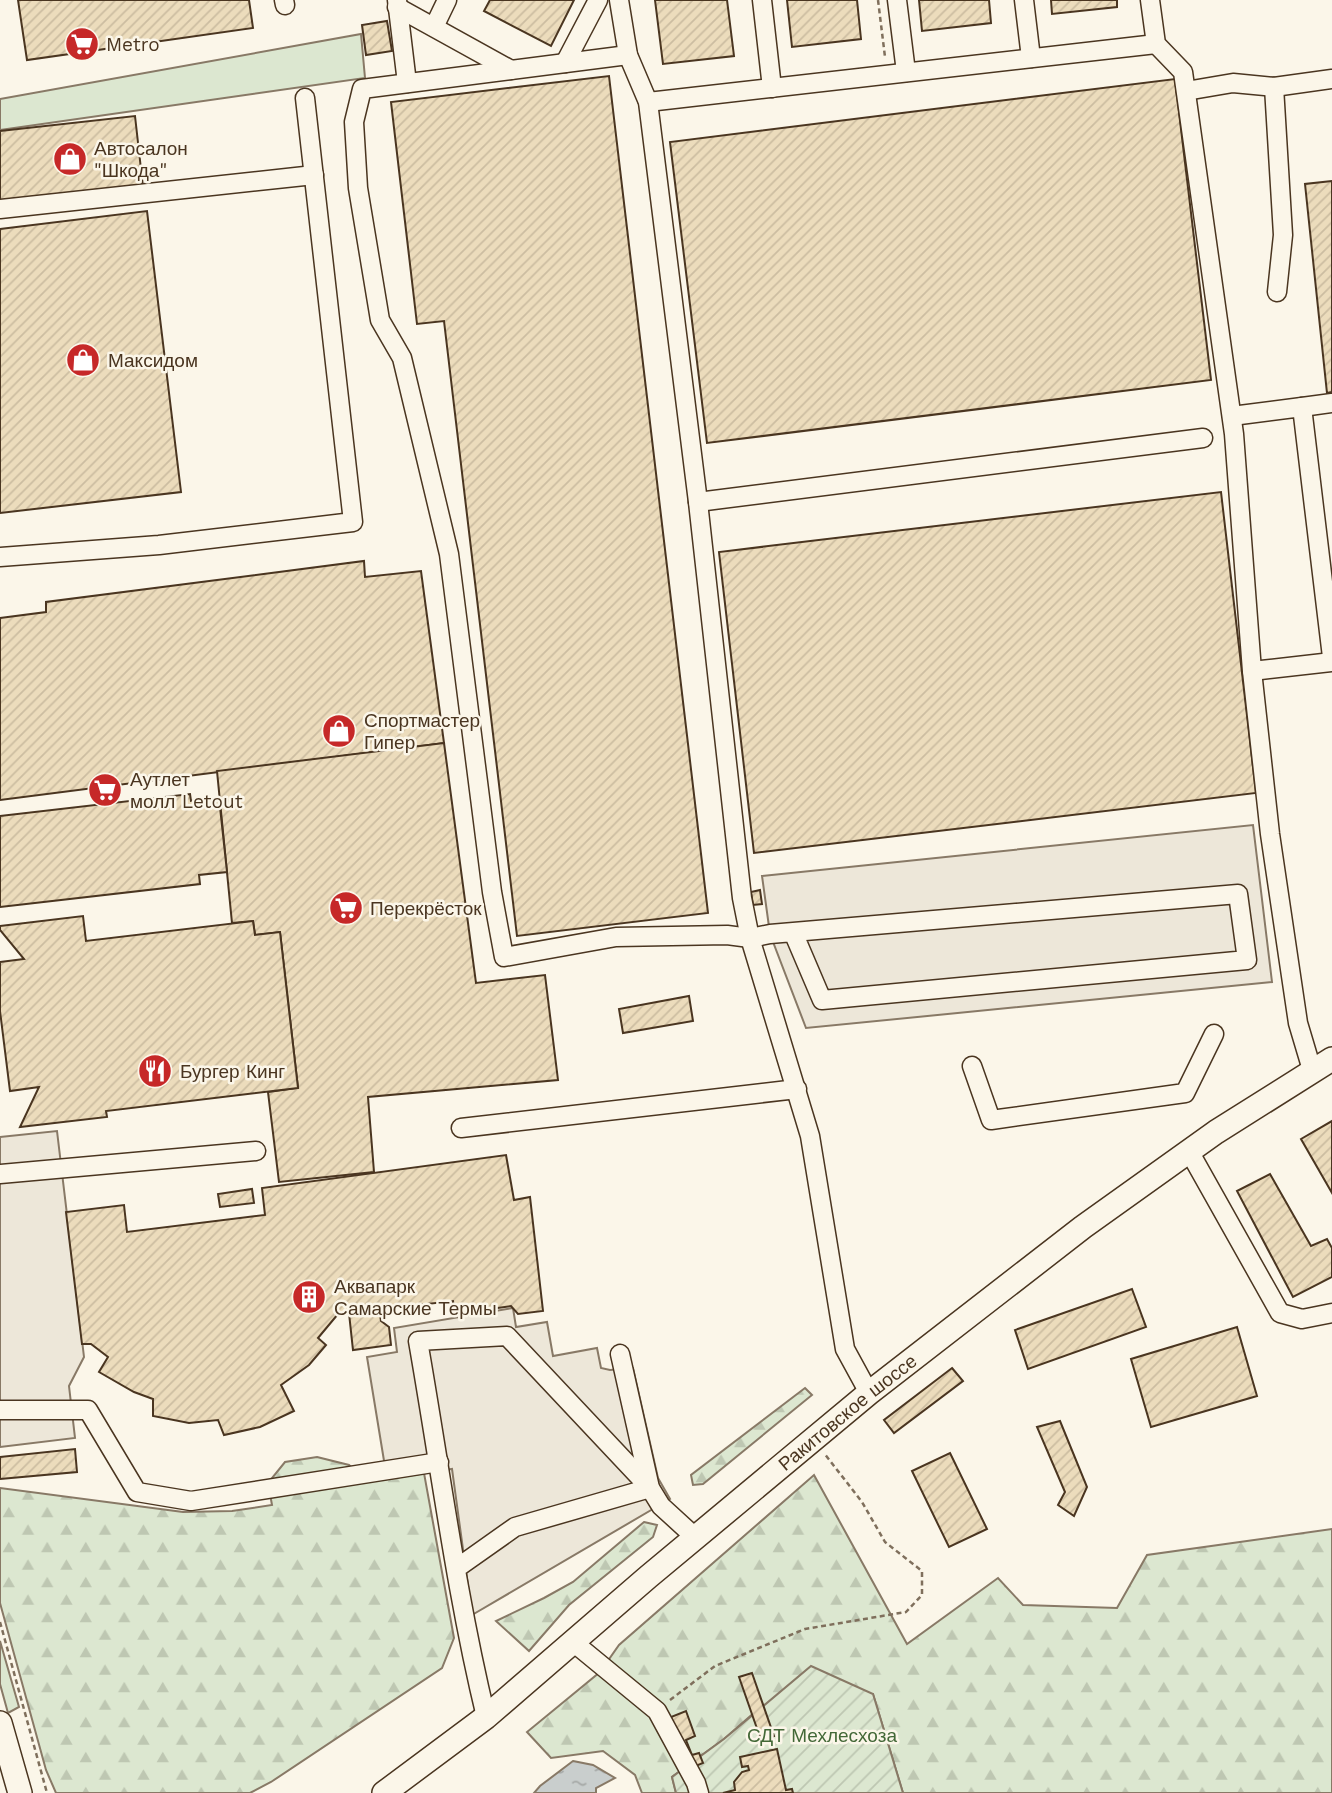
<svg xmlns="http://www.w3.org/2000/svg" width="1332" height="1793" font-family="'Work Sans',sans-serif">
  <style>
    .grass { fill: #dce7d0; stroke: #887966; stroke-width: 2 }
    .forest { fill: url(#forest-firs); stroke: #887966; stroke-width: 2 }
    .garden { fill: url(#garden-furrows); stroke: #887966; stroke-width: 2 }
    .parking { fill: #ede7d9; stroke: #887966; stroke-width: 2 }
    .water { fill: url(#water-ripples); stroke: #887966; stroke-width: 2 }
    .building { fill: url(#building-hatch); stroke: #4a3520; stroke-width: 2 }
    .lines { fill: none; stroke-linecap: round; stroke-linejoin: round }
    .minor-casing { stroke: #4a3520; stroke-width: 21 }
    .major-casing { stroke: #4a3520; stroke-width: 26 }
    .path { stroke: #7f6f5c; stroke-width: 2.5; stroke-dasharray: 5 3.5; stroke-linecap: butt }
    .minor { stroke: #fbf6e9; stroke-width: 18 }
    .major { stroke: #fbf6e9; stroke-width: 23 }
    .labels { text-anchor: middle; stroke-width: 5; stroke-linejoin: round; paint-order: stroke }
    .poi-label { font-size: 19px; fill: #4a3520; stroke: #fbf6e9; text-anchor: start }
    .street-label { font-size: 19px; fill: #4a3520; stroke: #fbf6e9 }
    .park-label { font-size: 19px; fill: #436837; stroke: #fbf6e9 }
  </style>
  <defs>
    <pattern id="forest-firs" width="22" height="20" patternUnits="userSpaceOnUse" patternTransform="scale(1.75)"><rect width="22" height="20" fill="#dce7d0"/><path d="M5 1l3.5 6h-7zM16 11l3.5 6h-7z" fill="#bec7b2"/></pattern>
    <pattern id="garden-furrows" width="10" height="10" patternUnits="userSpaceOnUse" patternTransform="scale(1.75)"><rect width="10" height="10" fill="#dce7d0"/><path d="M-1 1l2-2M0 10L10 0M9 11l2-2" fill="none" stroke="#bec7b2"/></pattern>
    <pattern id="water-ripples" width="26" height="14" patternUnits="userSpaceOnUse" patternTransform="scale(1.75)"><rect width="26" height="14" fill="#c9cecd"/><path d="M2 4q2-2 4 0t4 0M15 11q2-2 4 0t4 0" fill="none" stroke="#a5a8a6"/></pattern>
    <pattern id="building-hatch" width="6" height="6" patternUnits="userSpaceOnUse" patternTransform="scale(1.75)"><rect width="6" height="6" fill="#ecdcbc"/><path d="M-1 1l2-2M0 6l6-6M5 7l2-2" fill="none" stroke="#ccbda1"/></pattern>
  </defs>
  <rect width="100%" height="100%" fill="#fbf6e9"/>
  <g class="grass">
    <path d="M 361,34 L 365,78 L 0,130 L 0,99 Z"/>
    <path d="M 0,1641 L 19,1707 L 8,1713 L 0,1684 Z"/>
  </g>
  <g class="forest">
    <path d="M 805,1388 L 812,1395 L 703,1484 L 693,1485 L 691,1475 Z"/>
    <path d="M 317,1457 L 349,1465 L 365,1479 L 424,1473 L 454,1638 L 442,1668 L 271,1782 L 250,1793 L 56,1793 L 46,1770 L 0,1603 L 0,1488 L 183,1512 L 232,1511 L 272,1505 L 268,1483 L 285,1462 Z"/>
    <path d="M 814,1475 L 907,1644 L 998,1578 L 1023,1605 L 1117,1608 L 1147,1555 L 1332,1529 L 1332,1793 L 903,1793 L 873,1694 L 763,1705 L 724,1739 L 672,1777 L 676,1793 L 642,1793 L 635,1775 L 603,1751 L 551,1758 L 527,1732 L 600,1672 L 619,1645 Z"/>
    <path d="M 644,1522 L 657,1525 L 653,1537 L 569,1605 L 529,1651 L 496,1621 L 544,1598 L 573,1582 Z"/>
  </g>
  <path class="garden" d="M 811,1666 L 873,1694 L 903,1793 L 676,1793 L 672,1777 L 724,1739 Z"/>
  <g class="parking">
    <path d="M 1253,825 L 1272,982 L 806,1028 L 770,934 L 762,876 Z"/>
    <path d="M 57,1131 L 84,1357 L 69,1386 L 75,1438 L 0,1447 L 0,1137 Z"/>
    <path d="M 513,1308 L 516,1327 L 547,1322 L 553,1356 L 597,1348 L 601,1368 L 610,1370 L 633,1368 L 658,1478 L 670,1499 L 472,1615 L 452,1469 L 387,1479 L 367,1357 L 397,1352 L 394,1328 Z"/>
  </g>
  <path class="water" d="M 573,1761 L 593,1765 L 615,1778 L 596,1788 L 596,1793 L 534,1793 L 540,1786 Z"/>
  <g class="building">
    <path d="M 18,0 L 249,0 L 253,28 L 27,60 Z"/>
    <path d="M 490,0 L 574,0 L 551,46 L 484,11 Z"/>
    <path d="M 655,0 L 727,0 L 734,56 L 663,64 Z"/>
    <path d="M 787,0 L 857,0 L 861,39 L 792,47 Z"/>
    <path d="M 919,0 L 989,0 L 991,23 L 922,31 Z"/>
    <path d="M 1051,0 L 1117,0 L 1117,7 L 1052,14 Z"/>
    <path d="M 387,21 L 392,51 L 366,55 L 362,25 Z"/>
    <path d="M 609,76 L 708,913 L 517,936 L 444,321 L 417,324 L 391,102 Z"/>
    <path d="M 1175,79 L 1211,380 L 707,443 L 670,142 Z"/>
    <path d="M 135,116 L 143,187 L 0,204 L 0,131 Z"/>
    <path d="M 1332,181 L 1332,392 L 1327,393 L 1305,184 Z"/>
    <path d="M 147,211 L 181,492 L 0,513 L 0,229 Z"/>
    <path d="M 1221,492 L 1256,793 L 754,853 L 719,552 Z"/>
    <path d="M 364,561 L 365,577 L 421,571 L 444,743 L 0,800 L 0,618 L 46,612 L 46,602 Z"/>
    <path d="M 444,743 L 476,983 L 545,975 L 558,1080 L 368,1097 L 374,1172 L 279,1182 L 268,1092 L 298,1088 L 280,932 L 255,935 L 253,921 L 232,923 L 217,771 Z"/>
    <path d="M 190,794 L 191,801 L 219,798 L 227,872 L 199,875 L 200,884 L 0,907 L 0,816 Z"/>
    <path d="M 760,890 L 762,904 L 753,905 L 751,892 Z"/>
    <path d="M 83,916 L 86,941 L 253,921 L 255,935 L 280,932 L 298,1088 L 106,1111 L 107,1117 L 20,1127 L 39,1087 L 10,1091 L 0,1011 L 0,962 L 24,959 L 0,930 L 0,926 Z"/>
    <path d="M 689,996 L 693,1021 L 623,1033 L 619,1009 Z"/>
    <path d="M 1332,1121 L 1332,1193 L 1301,1139 Z"/>
    <path d="M 506,1155 L 514,1200 L 530,1197 L 543,1311 L 518,1314 L 511,1306 L 455,1314 L 453,1301 L 338,1314 L 318,1338 L 326,1345 L 309,1365 L 281,1385 L 294,1411 L 260,1427 L 224,1435 L 218,1420 L 189,1423 L 153,1416 L 153,1399 L 134,1392 L 99,1372 L 108,1357 L 91,1344 L 82,1344 L 66,1212 L 124,1205 L 127,1232 L 265,1215 L 262,1188 Z"/>
    <path d="M 1270,1174 L 1311,1246 L 1327,1239 L 1332,1248 L 1332,1277 L 1293,1297 L 1237,1191 Z"/>
    <path d="M 252,1189 L 254,1203 L 220,1207 L 218,1194 Z"/>
    <path d="M 1132,1289 L 1146,1327 L 1028,1369 L 1015,1330 Z"/>
    <path d="M 379,1309 L 381,1321 L 389,1327 L 391,1345 L 353,1350 L 349,1313 Z"/>
    <path d="M 1237,1327 L 1257,1396 L 1151,1427 L 1131,1359 Z"/>
    <path d="M 952,1368 L 963,1381 L 894,1433 L 884,1420 Z"/>
    <path d="M 1060,1421 L 1087,1487 L 1074,1516 L 1058,1505 L 1065,1492 L 1037,1427 Z"/>
    <path d="M 75,1449 L 77,1472 L 0,1479 L 0,1457 Z"/>
    <path d="M 950,1453 L 987,1529 L 949,1547 L 912,1471 Z"/>
    <path d="M 752,1673 L 774,1736 L 761,1740 L 739,1677 Z"/>
    <path d="M 686,1711 L 695,1736 L 686,1740 L 692,1755 L 699,1753 L 703,1763 L 691,1768 L 671,1717 Z"/>
    <path d="M 777,1749 L 786,1790 L 792,1789 L 793,1793 L 723,1793 L 735,1790 L 734,1782 L 742,1772 L 749,1770 L 748,1766 L 742,1767 L 740,1757 Z"/>
  </g>
  <g class="lines">
    <g class="minor-casing">
      <g id="minor">
        <path d="M 284,0 L 285,5"/>
        <path d="M 397,0 L 407,83"/>
        <path d="M 619,0 L 628,55 L 648,102 L 698,502 L 742,898 L 750,938 L 810,1136 L 845,1349 L 869,1393"/>
        <path d="M 762,0 L 772,88"/>
        <path d="M 897,0 L 906,72"/>
        <path d="M 1024,0 L 1031,58"/>
        <path d="M 1150,0 L 1156,44 L 1183,72 L 1234,434 L 1252,671 L 1270,834 L 1298,1023 L 1312,1070"/>
        <path d="M 397,7 L 511,70"/>
        <path d="M 434,27 L 447,0"/>
        <path d="M 628,55 L 362,89 L 354,122 L 358,188 L 380,320 L 402,358 L 449,554 L 492,892 L 504,957 L 616,937 L 727,935 L 750,938 L 770,934 L 1238,894 L 1247,960 L 822,1000 L 793,932"/>
        <path d="M 565,63 L 598,0"/>
        <path d="M 1274,87 L 1283,235 L 1277,292"/>
        <path d="M 1186,91 L 1233,83 L 1274,87 L 1332,79"/>
        <path d="M 648,102 L 1156,44"/>
        <path d="M 0,209 L 314,175"/>
        <path d="M 1302,407 L 1332,403"/>
        <path d="M 1232,416 L 1302,407 L 1332,657"/>
        <path d="M 698,502 L 1203,438"/>
        <path d="M 0,557 L 159,545 L 353,522 L 305,98"/>
        <path d="M 1252,671 L 1332,662"/>
        <path d="M 972,1066 L 991,1120 L 1185,1093 L 1214,1034"/>
        <path d="M 461,1128 L 797,1089"/>
        <path d="M 1189,1151 L 1280,1313 L 1302,1319 L 1332,1313"/>
        <path d="M 0,1174 L 256,1151"/>
        <path d="M 620,1354 L 650,1488 L 661,1506 L 696,1538"/>
        <path d="M 0,1410 L 88,1410 L 137,1492 L 191,1501 L 439,1462"/>
        <path d="M 457,1568 L 515,1527 L 650,1488 L 507,1336 L 418,1341 C 440,1466 456,1593 486,1717"/>
        <path d="M 573,1642 L 657,1711 L 696,1783 L 699,1793"/>
      </g>
    </g>
    <g class="major-casing">
      <g id="major">
        <path d="M 0,1723 L 20,1793"/>
        <path id="s1" d="M 384,1793 L 486,1717 L 648,1577 L 869,1393 L 1083,1227 L 1216,1132 L 1332,1059"/>
      </g>
    </g>
    <g class="path">
      <path d="M 878,0 L 885,57"/>
      <path d="M 0,1622 L 47,1793"/>
      <path d="M 670,1700 L 715,1666 L 805,1629 L 906,1612 L 922,1595 L 922,1571 L 885,1542 L 862,1502 L 824,1453"/>
    </g>
    <use href="#minor" class="minor"/>
    <use href="#major" class="major"/>
  </g>
  <defs>
    <g id="supermarket-disc" transform="scale(1.75)"><circle r="9.5" fill="#c62828" stroke="#fbf6e9"/><path d="M-6-5.5h2.5l.6 2H6L4.5 2H-2.5L-4.4-4H-6ZM-1.5 3.2a1.3 1.3 0 1 0 .1 0ZM3 3.2a1.3 1.3 0 1 0 .1 0Z" fill="#fff"/></g>
    <g id="shop-disc" transform="scale(1.75)"><circle r="9.5" fill="#c62828" stroke="#fbf6e9"/><path d="M-5-2.5h2.3a2.7 3.5 0 0 1 5.4 0H5L5.5 6h-11ZM-1.5-2.5h3a1.5 2.3 0 0 0-3 0Z" fill="#fff"/></g>
    <g id="restaurant-disc" transform="scale(1.75)"><circle r="9.5" fill="#c62828" stroke="#fbf6e9"/><path d="M-5-6h1v4h1v-4h1v4h1v-4h1v5L-1.5 .5V6h-2V.5L-5-1ZM5-6V6H3V1.5H1.5Q1.5-4 5-6Z" fill="#fff"/></g>
    <g id="building-disc" transform="scale(1.75)"><circle r="9.5" fill="#c62828" stroke="#fbf6e9"/><path d="M-4-6H4V6H1V3H-1V6H-4ZM-2.5-4.3h1.7v1.8h-1.7ZM.8-4.3h1.7v1.8H.8ZM-2.5-1h1.7V.8h-1.7ZM.8-1h1.7V.8H.8Z" fill="#fff"/></g>
  </defs>
  <g fill-rule="evenodd">
    <use href="#supermarket-disc" x="82" y="44"/>
    <use href="#shop-disc" x="70" y="159"/>
    <use href="#shop-disc" x="83" y="360"/>
    <use href="#shop-disc" x="339" y="731"/>
    <use href="#supermarket-disc" x="105" y="790"/>
    <use href="#supermarket-disc" x="346" y="908"/>
    <use href="#restaurant-disc" x="155" y="1071"/>
    <use href="#building-disc" x="309" y="1297"/>
  </g>
  <g class="labels">
    <g class="poi-label">
      <text x="106" y="51">Metro</text>
      <text x="94" y="155">Автосалон<tspan x="94" dy="22">"Шкода"</tspan></text>
      <text x="108" y="367">Максидом</text>
      <text x="364" y="727">Спортмастер<tspan x="364" dy="22">Гипер</tspan></text>
      <text x="130" y="786">Аутлет<tspan x="130" dy="22">молл Letout</tspan></text>
      <text x="370" y="915">Перекрёсток</text>
      <text x="180" y="1078">Бургер Кинг</text>
      <text x="334" y="1293">Аквапарк<tspan x="334" dy="22">Самарские Термы</tspan></text>
    </g>
    <g class="street-label">
      <text dy="7" stroke="none"><textPath href="#s1" startOffset="600">Ракитовское шоссе</textPath></text>
    </g>
    <g class="park-label">
      <text x="822" y="1742">СДТ Мехлесхоза</text>
    </g>
  </g>
</svg>
